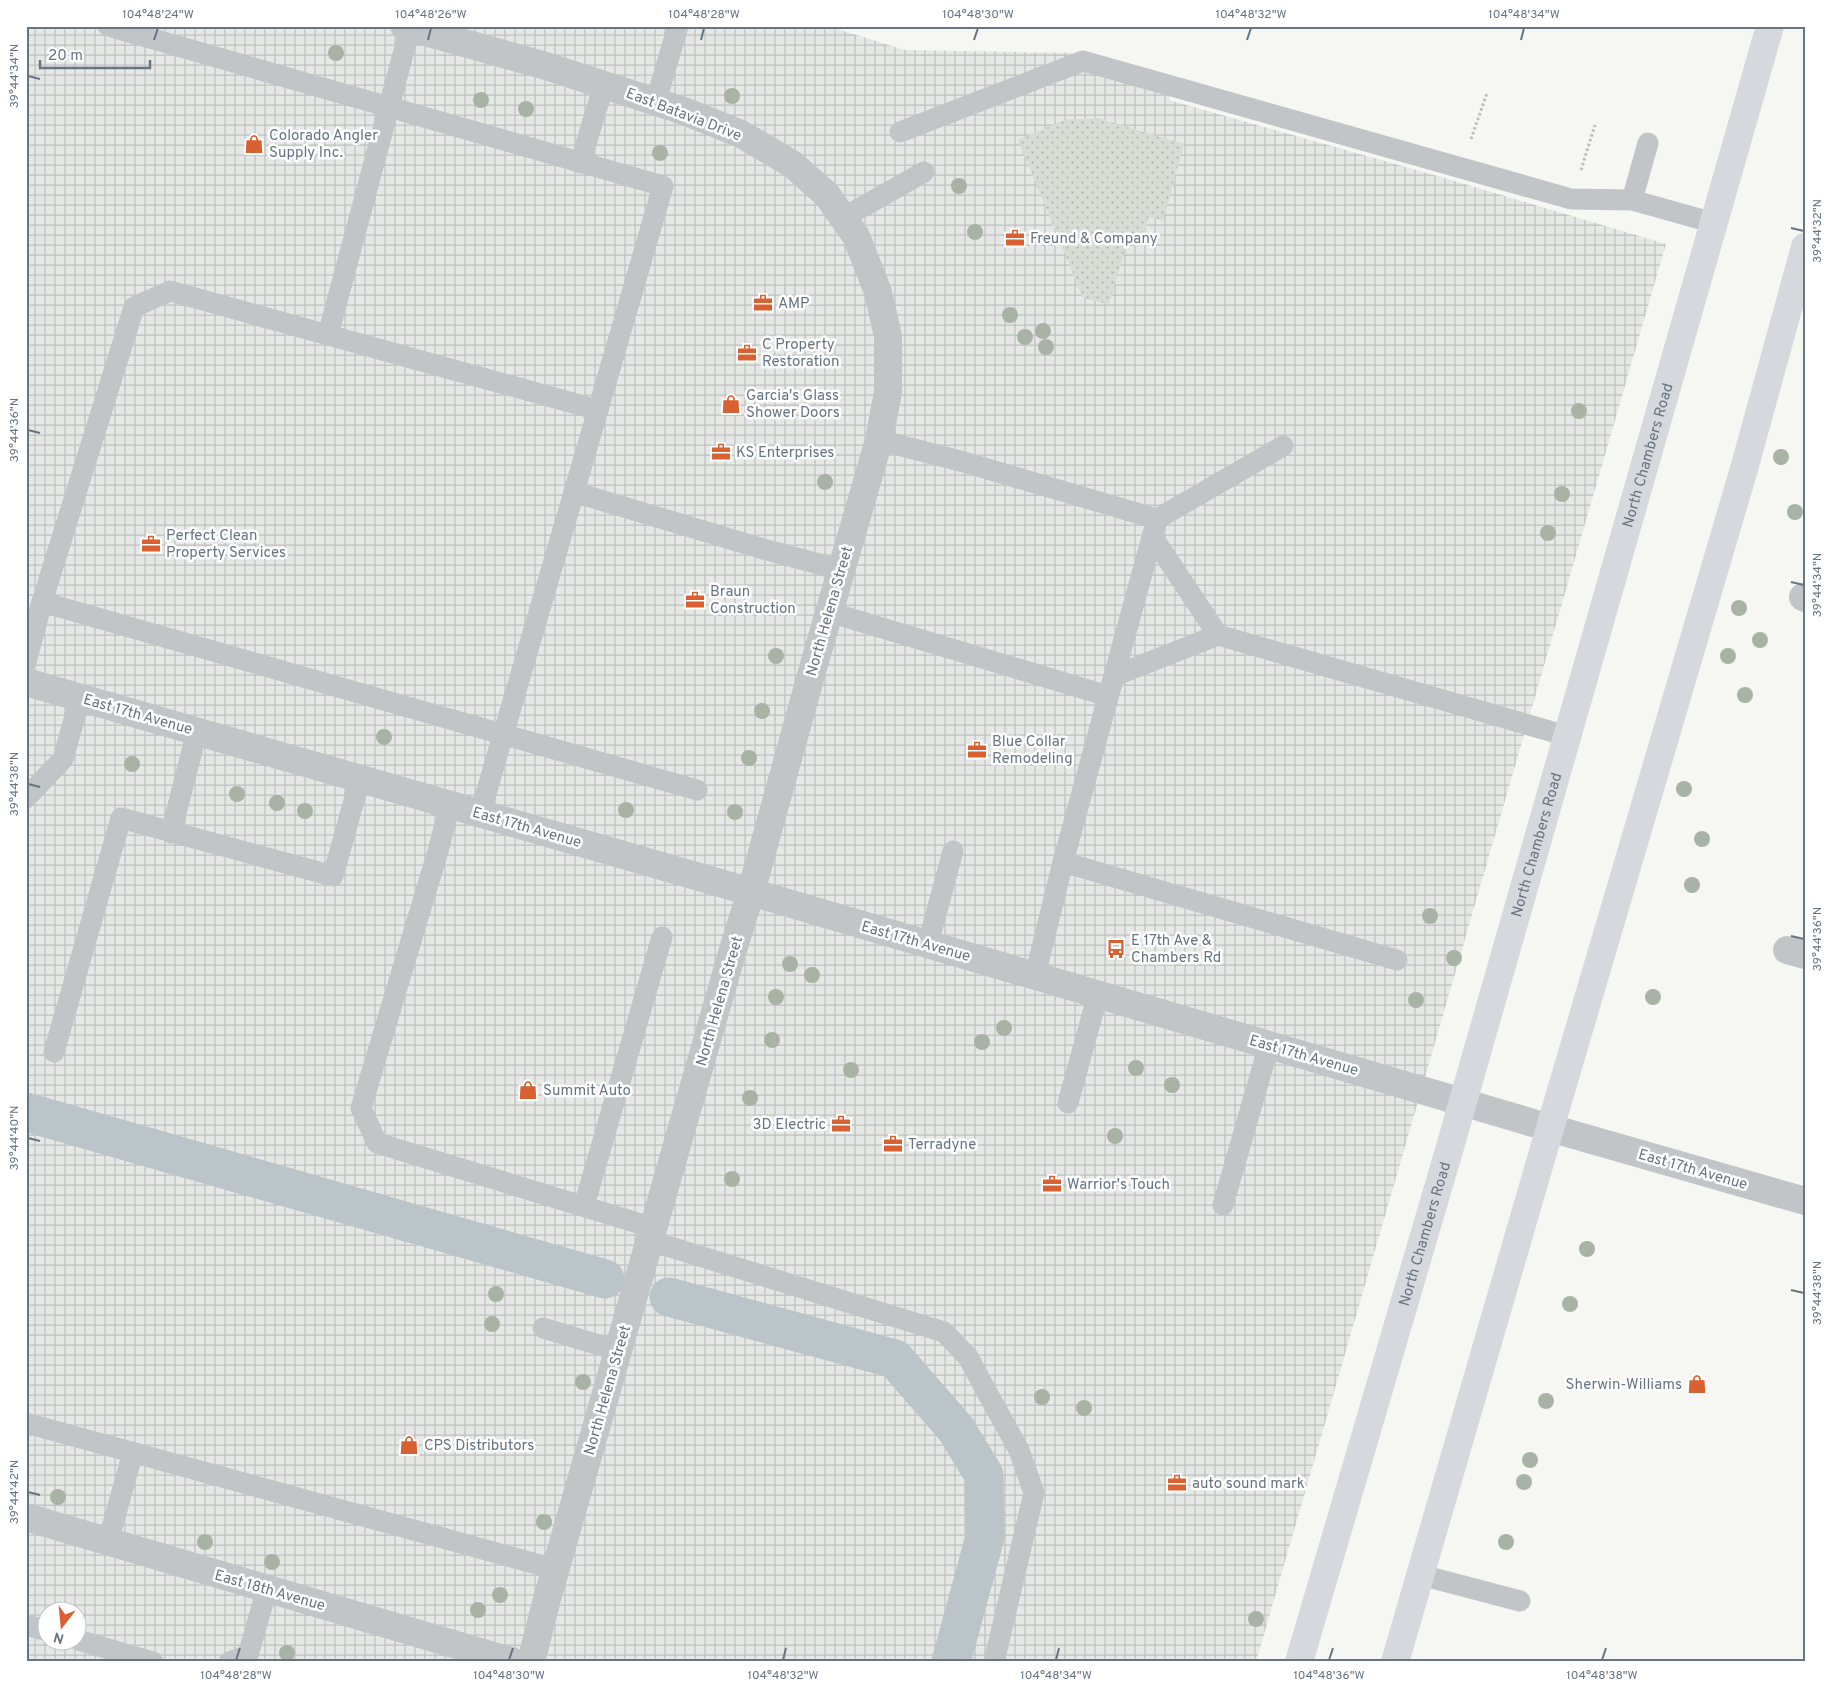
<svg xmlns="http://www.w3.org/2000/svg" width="1831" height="1688" font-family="Overpass,sans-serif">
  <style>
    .industrial { fill: url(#industrial-grid); fill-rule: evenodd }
    .grass { fill: url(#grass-dots) }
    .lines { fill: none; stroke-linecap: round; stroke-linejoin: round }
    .canal { stroke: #bbc5c9; stroke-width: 39 }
    .path { stroke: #bbbdbf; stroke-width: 3; stroke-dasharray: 2.5 2.5; stroke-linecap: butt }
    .lane { stroke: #c1c5c8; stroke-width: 21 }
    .street { stroke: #c1c5c8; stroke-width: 28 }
    .secondary { stroke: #d5d8dc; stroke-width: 28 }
    .tree { fill: #a8b2a5 }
    .ticks { fill: none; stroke: #677482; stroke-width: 2 }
    .labels { text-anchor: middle; stroke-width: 5; stroke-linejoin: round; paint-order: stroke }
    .street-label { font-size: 15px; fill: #677482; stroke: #fff }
    .poi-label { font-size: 15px; fill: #677482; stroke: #fff; text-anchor: start }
    .neatline { fill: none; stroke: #677482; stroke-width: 2 }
    .ticks-label { font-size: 12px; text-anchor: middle; fill: #677482 }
  </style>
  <defs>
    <pattern id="industrial-grid" width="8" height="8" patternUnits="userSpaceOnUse" patternTransform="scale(1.25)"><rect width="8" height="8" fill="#e6e8e6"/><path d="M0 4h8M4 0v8" fill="none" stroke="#bec1c0"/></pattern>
    <pattern id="grass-dots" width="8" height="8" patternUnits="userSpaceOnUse" patternTransform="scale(1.25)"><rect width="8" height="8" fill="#d7ddd4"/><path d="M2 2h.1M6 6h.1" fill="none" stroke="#b2b8b1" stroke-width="1.8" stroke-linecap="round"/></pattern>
  </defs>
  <rect width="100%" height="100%" fill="#f6f6f3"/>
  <path class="industrial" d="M 26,26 L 828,26 L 905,50 L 1079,53 L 1176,82 L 1169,100 L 1441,177 L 1666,244 L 1256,1662 L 26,1662 ZM 48,1610 L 78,1610 L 78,1640 L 48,1640 Z"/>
  <path class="grass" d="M 1097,118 L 1184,144 L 1163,221 L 1149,217 L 1141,243 L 1128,240 L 1109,304 L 1083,298 L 1018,140 L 1064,120 Z"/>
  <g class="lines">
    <g class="canal">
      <path d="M 26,1112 L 605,1279"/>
      <path d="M 669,1297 L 895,1359 L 956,1429 L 984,1475 L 985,1537 L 951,1662"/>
    </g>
    <g class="path">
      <path d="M 1471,139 L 1487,93"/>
      <path d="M 1581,170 L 1595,125"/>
    </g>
    <g class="lane">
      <path d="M 108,26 L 663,186 L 598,410"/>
      <path d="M 656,101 L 678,26"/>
      <path d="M 900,132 L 1083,61 L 1571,199 L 1632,200 L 1714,223"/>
      <path d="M 580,163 L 604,85"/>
      <path d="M 1632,200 L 1648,143"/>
      <path d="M 843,218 L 924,172"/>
      <path d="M 328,335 L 410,28"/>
      <path d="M 879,440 L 964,462 L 1157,519 L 1063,862 L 1397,960"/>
      <path d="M 574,492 L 763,549 L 841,570"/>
      <path d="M 1157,519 L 1283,446"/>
      <path d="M 1152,536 L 1218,635"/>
      <path d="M 42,602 L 134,307 L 170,291 L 598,410 L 480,814"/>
      <path d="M 829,612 L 1108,696"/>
      <path d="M 26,662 L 42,602 L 697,790"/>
      <path d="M 1114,676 L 1218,635 L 1567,736"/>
      <path d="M 26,798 L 63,759 L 80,698"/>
      <path d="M 450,805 L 438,851 L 361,1108 L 377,1143 L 654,1228"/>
      <path d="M 171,833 L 197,731"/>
      <path d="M 928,944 L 953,851"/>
      <path d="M 1035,976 L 1063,862"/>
      <path d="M 54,1052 L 121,818 L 333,876 L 360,779"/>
      <path d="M 1068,1103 L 1098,994"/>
      <path d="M 1223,1205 L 1269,1045"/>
      <path d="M 584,1206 L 662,937"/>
      <path d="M 651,1241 L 944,1332 L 968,1357 L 989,1396 L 1019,1450 L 1034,1493 L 994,1662"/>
      <path d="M 543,1328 L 619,1351"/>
      <path d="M 26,1423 L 555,1569"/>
      <path d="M 108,1542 L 133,1452"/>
      <path d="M 1421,1575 L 1520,1601"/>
      <path d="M 26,1625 L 48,1631"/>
      <path d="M 78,1640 L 153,1662"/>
      <path d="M 229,1662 L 248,1655 L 267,1589"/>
    </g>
    <g class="street">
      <path d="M 404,26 L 546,66 L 604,85 L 684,111 L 741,134 L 792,164 L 827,195 L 856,236 L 878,292 L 888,336 L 888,392 L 879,440 L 813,668 L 751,892 L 732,953 L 547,1599 L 531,1662"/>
      <path d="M 1803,597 L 1805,598"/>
      <path d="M 26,682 L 751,892 L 1550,1128 L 1805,1201"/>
      <path d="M 1787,950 L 1805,955"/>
      <path d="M 26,1517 L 514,1662"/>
    </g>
    <g class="secondary">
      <path id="s1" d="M 1299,1662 L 1448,1154 L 1770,26"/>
      <path d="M 1395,1662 L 1550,1128 L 1744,469 L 1805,247"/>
    </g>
  </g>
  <g class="tree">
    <circle cx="336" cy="53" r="8"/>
    <circle cx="732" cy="96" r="8"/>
    <circle cx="481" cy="100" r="8"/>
    <circle cx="526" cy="109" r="8"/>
    <circle cx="660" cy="153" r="8"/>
    <circle cx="959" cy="186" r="8"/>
    <circle cx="975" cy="232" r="8"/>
    <circle cx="1010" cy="315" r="8"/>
    <circle cx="1043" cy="331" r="8"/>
    <circle cx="1025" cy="337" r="8"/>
    <circle cx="1046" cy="347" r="8"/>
    <circle cx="1579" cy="411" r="8"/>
    <circle cx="1781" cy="457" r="8"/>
    <circle cx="825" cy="482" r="8"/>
    <circle cx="1562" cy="494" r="8"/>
    <circle cx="1795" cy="512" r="8"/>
    <circle cx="1548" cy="533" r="8"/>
    <circle cx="1739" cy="608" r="8"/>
    <circle cx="1760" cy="640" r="8"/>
    <circle cx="776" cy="656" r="8"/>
    <circle cx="1728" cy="656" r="8"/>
    <circle cx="1745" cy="695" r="8"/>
    <circle cx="762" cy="711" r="8"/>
    <circle cx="384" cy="737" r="8"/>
    <circle cx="749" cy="758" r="8"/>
    <circle cx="132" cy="764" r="8"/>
    <circle cx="1684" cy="789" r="8"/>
    <circle cx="237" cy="794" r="8"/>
    <circle cx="277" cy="803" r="8"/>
    <circle cx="626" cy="810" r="8"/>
    <circle cx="305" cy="811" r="8"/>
    <circle cx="735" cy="812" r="8"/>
    <circle cx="1702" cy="839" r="8"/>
    <circle cx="1692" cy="885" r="8"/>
    <circle cx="1430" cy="916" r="8"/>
    <circle cx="1454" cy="958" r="8"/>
    <circle cx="790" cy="964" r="8"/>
    <circle cx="812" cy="975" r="8"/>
    <circle cx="776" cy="997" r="8"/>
    <circle cx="1653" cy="997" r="8"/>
    <circle cx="1416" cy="1000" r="8"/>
    <circle cx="1004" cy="1028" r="8"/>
    <circle cx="772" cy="1040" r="8"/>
    <circle cx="982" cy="1042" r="8"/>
    <circle cx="1136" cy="1068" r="8"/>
    <circle cx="851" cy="1070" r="8"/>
    <circle cx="1172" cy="1085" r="8"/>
    <circle cx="750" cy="1098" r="8"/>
    <circle cx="1115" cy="1136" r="8"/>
    <circle cx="732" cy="1179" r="8"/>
    <circle cx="1587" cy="1249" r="8"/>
    <circle cx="496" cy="1294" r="8"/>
    <circle cx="1570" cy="1304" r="8"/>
    <circle cx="492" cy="1324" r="8"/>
    <circle cx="583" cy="1382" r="8"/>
    <circle cx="1042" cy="1397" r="8"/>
    <circle cx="1546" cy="1401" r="8"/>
    <circle cx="1084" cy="1408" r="8"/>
    <circle cx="1530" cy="1460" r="8"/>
    <circle cx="1524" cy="1482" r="8"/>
    <circle cx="58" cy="1497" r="8"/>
    <circle cx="544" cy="1522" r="8"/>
    <circle cx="205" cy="1542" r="8"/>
    <circle cx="1506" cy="1542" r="8"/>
    <circle cx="272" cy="1562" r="8"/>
    <circle cx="500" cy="1595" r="8"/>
    <circle cx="478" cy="1610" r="8"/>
    <circle cx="1256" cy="1619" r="8"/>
    <circle cx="287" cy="1653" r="8"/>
  </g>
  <path class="ticks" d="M 154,40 L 158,28M 428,40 L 431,28M 701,40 L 704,28M 974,40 L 978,28M 1247,40 L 1251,28M 1521,40 L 1524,28M 28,76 L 40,79M 1791,228 L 1804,231M 28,430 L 40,433M 1791,582 L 1804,585M 28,784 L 40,787M 1791,936 L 1804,939M 28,1138 L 40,1141M 1791,1290 L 1804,1293M 28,1492 L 40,1495M 236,1660 L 240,1648M 509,1660 L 513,1648M 783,1660 L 786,1648M 1056,1660 L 1059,1648M 1329,1660 L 1333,1648M 1602,1660 L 1606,1648"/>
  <defs>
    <g id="shop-bare" transform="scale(1.5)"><path d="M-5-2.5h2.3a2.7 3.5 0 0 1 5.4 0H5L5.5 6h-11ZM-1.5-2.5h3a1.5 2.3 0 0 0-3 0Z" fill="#d96030" stroke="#fff" stroke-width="2.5" paint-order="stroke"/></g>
    <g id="office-bare" transform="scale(1.5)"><path d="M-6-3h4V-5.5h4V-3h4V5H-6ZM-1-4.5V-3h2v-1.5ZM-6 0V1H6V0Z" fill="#d96030" stroke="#fff" stroke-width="2.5" paint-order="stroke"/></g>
    <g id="bus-bare" transform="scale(1.5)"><path d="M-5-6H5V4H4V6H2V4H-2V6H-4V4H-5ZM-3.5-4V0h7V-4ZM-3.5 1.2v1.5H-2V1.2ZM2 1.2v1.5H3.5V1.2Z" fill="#d96030" stroke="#fff" stroke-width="2.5" paint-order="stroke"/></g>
  </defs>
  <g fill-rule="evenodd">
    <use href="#shop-bare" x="254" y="144"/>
    <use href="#office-bare" x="1015" y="238"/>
    <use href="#office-bare" x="763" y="303"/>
    <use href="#office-bare" x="747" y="353"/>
    <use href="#shop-bare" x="731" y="404"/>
    <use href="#office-bare" x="721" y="452"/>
    <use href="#office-bare" x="151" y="544"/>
    <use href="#office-bare" x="695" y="600"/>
    <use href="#office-bare" x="977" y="750"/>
    <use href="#bus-bare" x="1116" y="949"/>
    <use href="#shop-bare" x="528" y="1090"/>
    <use href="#office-bare" x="841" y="1124"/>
    <use href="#office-bare" x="893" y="1144"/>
    <use href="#office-bare" x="1052" y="1184"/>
    <use href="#shop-bare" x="1697" y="1384"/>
    <use href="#shop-bare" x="409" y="1445"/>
    <use href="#office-bare" x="1177" y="1483"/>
  </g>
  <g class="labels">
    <g class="street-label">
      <text transform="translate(684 114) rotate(21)" y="5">East Batavia Drive</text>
      <text dy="5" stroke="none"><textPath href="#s1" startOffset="1256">North Chambers Road</textPath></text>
      <text transform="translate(829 611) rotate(-74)" y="5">North Helena Street</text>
      <text transform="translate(138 714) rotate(16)" y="5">East 17th Avenue</text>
      <text transform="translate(527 827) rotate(16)" y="5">East 17th Avenue</text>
      <text dy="5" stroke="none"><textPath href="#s1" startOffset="851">North Chambers Road</textPath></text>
      <text transform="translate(916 941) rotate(16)" y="5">East 17th Avenue</text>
      <text transform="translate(719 1001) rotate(-74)" y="5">North Helena Street</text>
      <text transform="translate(1304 1055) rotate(16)" y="5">East 17th Avenue</text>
      <text transform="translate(1693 1169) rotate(16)" y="5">East 17th Avenue</text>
      <text dy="5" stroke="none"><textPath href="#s1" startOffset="446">North Chambers Road</textPath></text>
      <text transform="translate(607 1390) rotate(-74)" y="5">North Helena Street</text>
      <text transform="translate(270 1590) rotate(16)" y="5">East 18th Avenue</text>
    </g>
    <g class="poi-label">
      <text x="269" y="140">Colorado Angler<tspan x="269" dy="17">Supply Inc.</tspan></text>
      <text x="1030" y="243">Freund &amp; Company</text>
      <text x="778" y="308">AMP</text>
      <text x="762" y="349">C Property<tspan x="762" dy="17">Restoration</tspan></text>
      <text x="746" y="400">Garcia's Glass<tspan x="746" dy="17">Shower Doors</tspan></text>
      <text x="736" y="457">KS Enterprises</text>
      <text x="166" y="540">Perfect Clean<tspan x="166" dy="17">Property Services</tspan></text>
      <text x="710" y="596">Braun<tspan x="710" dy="17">Construction</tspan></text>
      <text x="992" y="746">Blue Collar<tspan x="992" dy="17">Remodeling</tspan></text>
      <text x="1131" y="945">E 17th Ave &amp;<tspan x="1131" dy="17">Chambers Rd</tspan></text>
      <text x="543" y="1095">Summit Auto</text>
      <text x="826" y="1129" text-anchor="end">3D Electric</text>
      <text x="908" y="1149">Terradyne</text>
      <text x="1067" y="1189">Warrior's Touch</text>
      <text x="1682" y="1389" text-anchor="end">Sherwin-Williams</text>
      <text x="424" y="1450">CPS Distributors</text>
      <text x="1192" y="1488">auto sound mark</text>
    </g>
  </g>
  <rect width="1831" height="1688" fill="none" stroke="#ffffff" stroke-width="55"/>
  <g transform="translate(62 1626) rotate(196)"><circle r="24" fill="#ffffff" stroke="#c2c7cd"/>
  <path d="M0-4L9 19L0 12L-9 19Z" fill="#d96030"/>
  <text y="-8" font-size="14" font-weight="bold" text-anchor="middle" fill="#677482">N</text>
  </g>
  <path d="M40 60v8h110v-8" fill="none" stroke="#677482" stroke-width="2.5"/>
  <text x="48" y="60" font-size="15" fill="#677482" stroke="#ffffff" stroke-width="4" paint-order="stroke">20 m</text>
  <rect x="28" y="28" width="1776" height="1632" class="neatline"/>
  <g class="ticks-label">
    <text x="158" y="18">104°48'24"W</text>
    <text x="431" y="18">104°48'26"W</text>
    <text x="704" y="18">104°48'28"W</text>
    <text x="978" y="18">104°48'30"W</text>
    <text x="1251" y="18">104°48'32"W</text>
    <text x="1524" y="18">104°48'34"W</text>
    <text transform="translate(14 76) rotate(-90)" y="4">39°44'34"N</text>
    <text transform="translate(1817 231) rotate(-90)" y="4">39°44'32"N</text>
    <text transform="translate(14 430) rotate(-90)" y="4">39°44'36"N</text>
    <text transform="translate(1817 585) rotate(-90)" y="4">39°44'34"N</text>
    <text transform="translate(14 784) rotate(-90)" y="4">39°44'38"N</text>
    <text transform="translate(1817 939) rotate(-90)" y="4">39°44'36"N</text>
    <text transform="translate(14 1138) rotate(-90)" y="4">39°44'40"N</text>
    <text transform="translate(1817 1293) rotate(-90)" y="4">39°44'38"N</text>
    <text transform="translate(14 1492) rotate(-90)" y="4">39°44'42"N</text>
    <text x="236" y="1679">104°48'28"W</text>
    <text x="509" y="1679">104°48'30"W</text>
    <text x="783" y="1679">104°48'32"W</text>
    <text x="1056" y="1679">104°48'34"W</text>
    <text x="1329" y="1679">104°48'36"W</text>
    <text x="1602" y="1679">104°48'38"W</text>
  </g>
</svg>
